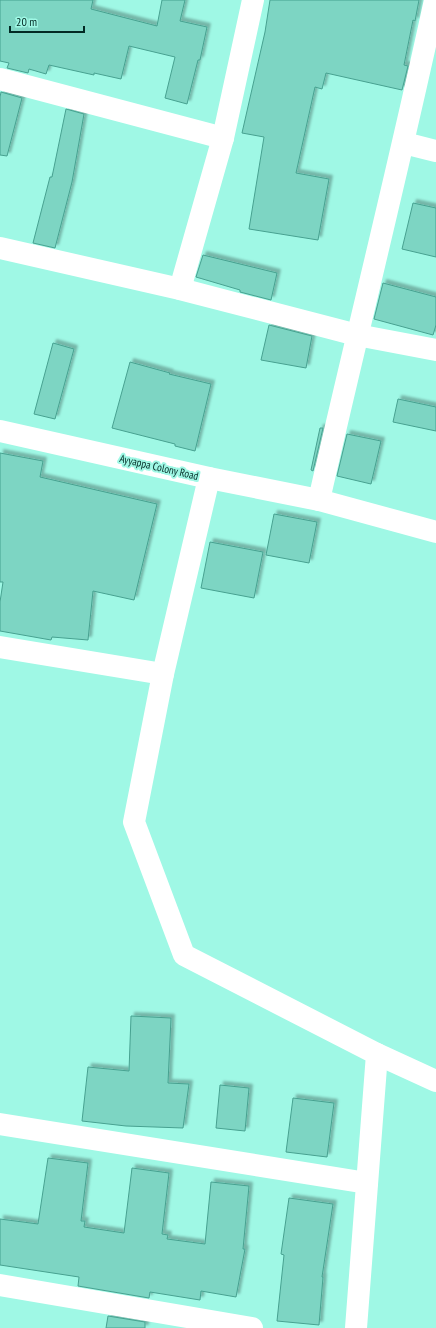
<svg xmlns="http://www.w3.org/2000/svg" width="436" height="1328" font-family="'PT Sans Narrow',sans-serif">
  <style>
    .building { fill: #7dd5c3; stroke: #47a190; filter: url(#shadow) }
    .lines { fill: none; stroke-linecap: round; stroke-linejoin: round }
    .minor { stroke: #fff; stroke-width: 22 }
    .labels { text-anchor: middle; stroke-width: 4; stroke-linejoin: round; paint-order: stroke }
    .street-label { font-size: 11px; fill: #022a24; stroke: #9ff8e5 }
  </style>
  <defs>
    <filter id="shadow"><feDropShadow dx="3.5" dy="-3.5" stdDeviation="1" flood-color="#0004"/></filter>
  </defs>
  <rect width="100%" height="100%" fill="#9ff8e5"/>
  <g class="building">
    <path d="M 0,0 L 93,0 L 91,9 L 157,26 L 162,0 L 185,0 L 180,21 L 207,27 L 200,60 L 198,60 L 187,104 L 165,98 L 175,57 L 129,46 L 121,79 L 94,73 L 94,75 L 49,65 L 46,74 L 29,69 L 28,73 L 7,68 L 9,63 L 0,61 Z"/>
    <path d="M 270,0 L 419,0 L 415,21 L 413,20 L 404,65 L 408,66 L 402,90 L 326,73 L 322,89 L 315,87 L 296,173 L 329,179 L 318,240 L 249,229 L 264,137 L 242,133 L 265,32 Z"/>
    <path d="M 1,92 L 22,98 L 7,156 L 0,155 L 0,97 Z"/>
    <path d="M 66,109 L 84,114 L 72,182 L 55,248 L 33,243 L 50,177 L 52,177 Z"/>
    <path d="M 413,203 L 436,208 L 436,257 L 402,249 Z"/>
    <path d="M 203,255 L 277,273 L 271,300 L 240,292 L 240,290 L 196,277 Z"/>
    <path d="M 383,283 L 436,297 L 436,325 L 433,335 L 374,319 Z"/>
    <path d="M 269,325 L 312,336 L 306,368 L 261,360 Z"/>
    <path d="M 53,343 L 74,349 L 55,419 L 34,414 Z"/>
    <path d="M 130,362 L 170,373 L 169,374 L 211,384 L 195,451 L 175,446 L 175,444 L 112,428 Z"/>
    <path d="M 398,399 L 436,407 L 436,431 L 393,422 Z"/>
    <path d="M 320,428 L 323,428 L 313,471 L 311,470 Z"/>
    <path d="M 347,434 L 381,441 L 371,484 L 337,476 Z"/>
    <path d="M 0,453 L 43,461 L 40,477 L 157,504 L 134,600 L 93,591 L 88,640 L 52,637 L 51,640 L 0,631 L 0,602 L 3,582 L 0,582 Z"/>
    <path d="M 274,514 L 317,522 L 309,563 L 266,555 Z"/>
    <path d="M 210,542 L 263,552 L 254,598 L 201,588 Z"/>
    <path d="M 131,1016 L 171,1018 L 168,1083 L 189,1084 L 183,1128 L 126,1126 L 82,1121 L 88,1067 L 129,1071 Z"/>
    <path d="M 220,1085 L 249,1088 L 245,1131 L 216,1128 Z"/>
    <path d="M 293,1098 L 334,1103 L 327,1157 L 286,1152 Z"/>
    <path d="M 48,1158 L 88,1163 L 81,1221 L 85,1221 L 84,1227 L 124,1233 L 132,1168 L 169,1173 L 162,1234 L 168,1235 L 167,1239 L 205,1244 L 211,1182 L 249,1186 L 243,1249 L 245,1249 L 236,1297 L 201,1291 L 200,1300 L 150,1292 L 149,1298 L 78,1286 L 79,1277 L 0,1265 L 0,1219 L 38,1224 Z"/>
    <path d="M 289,1198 L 333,1204 L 322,1277 L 323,1277 L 319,1325 L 277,1321 L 284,1255 L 281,1254 Z"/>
    <path d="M 108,1316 L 145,1322 L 145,1328 L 106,1328 Z"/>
  </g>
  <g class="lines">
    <g class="minor">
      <path d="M 0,79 L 223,138"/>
      <path d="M 404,143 L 436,151"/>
      <path d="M 0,248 L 180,289 L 357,335 L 436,350"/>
      <path d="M 180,289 L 223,138 L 253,0"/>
      <path d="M 0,431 L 209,478 L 319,500 L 436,532"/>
      <path d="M 209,478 L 163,674 L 134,822 L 184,955 L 377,1054 L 356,1328"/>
      <path d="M 319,500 C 357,333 399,167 435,0"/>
      <path d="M 0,647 L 163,674"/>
      <path d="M 377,1054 L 436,1081"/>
      <path d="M 0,1124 L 367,1183"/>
      <path d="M 0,1285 L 252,1328"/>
    </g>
  </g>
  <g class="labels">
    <g class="street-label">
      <text transform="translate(159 467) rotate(13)" y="4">Ayyappa Colony Road</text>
    </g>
  </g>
  <path d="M10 26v6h74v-6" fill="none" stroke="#022a24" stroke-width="2"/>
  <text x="16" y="26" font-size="12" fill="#022a24" stroke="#9ff8e5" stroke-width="3" paint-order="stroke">20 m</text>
</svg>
